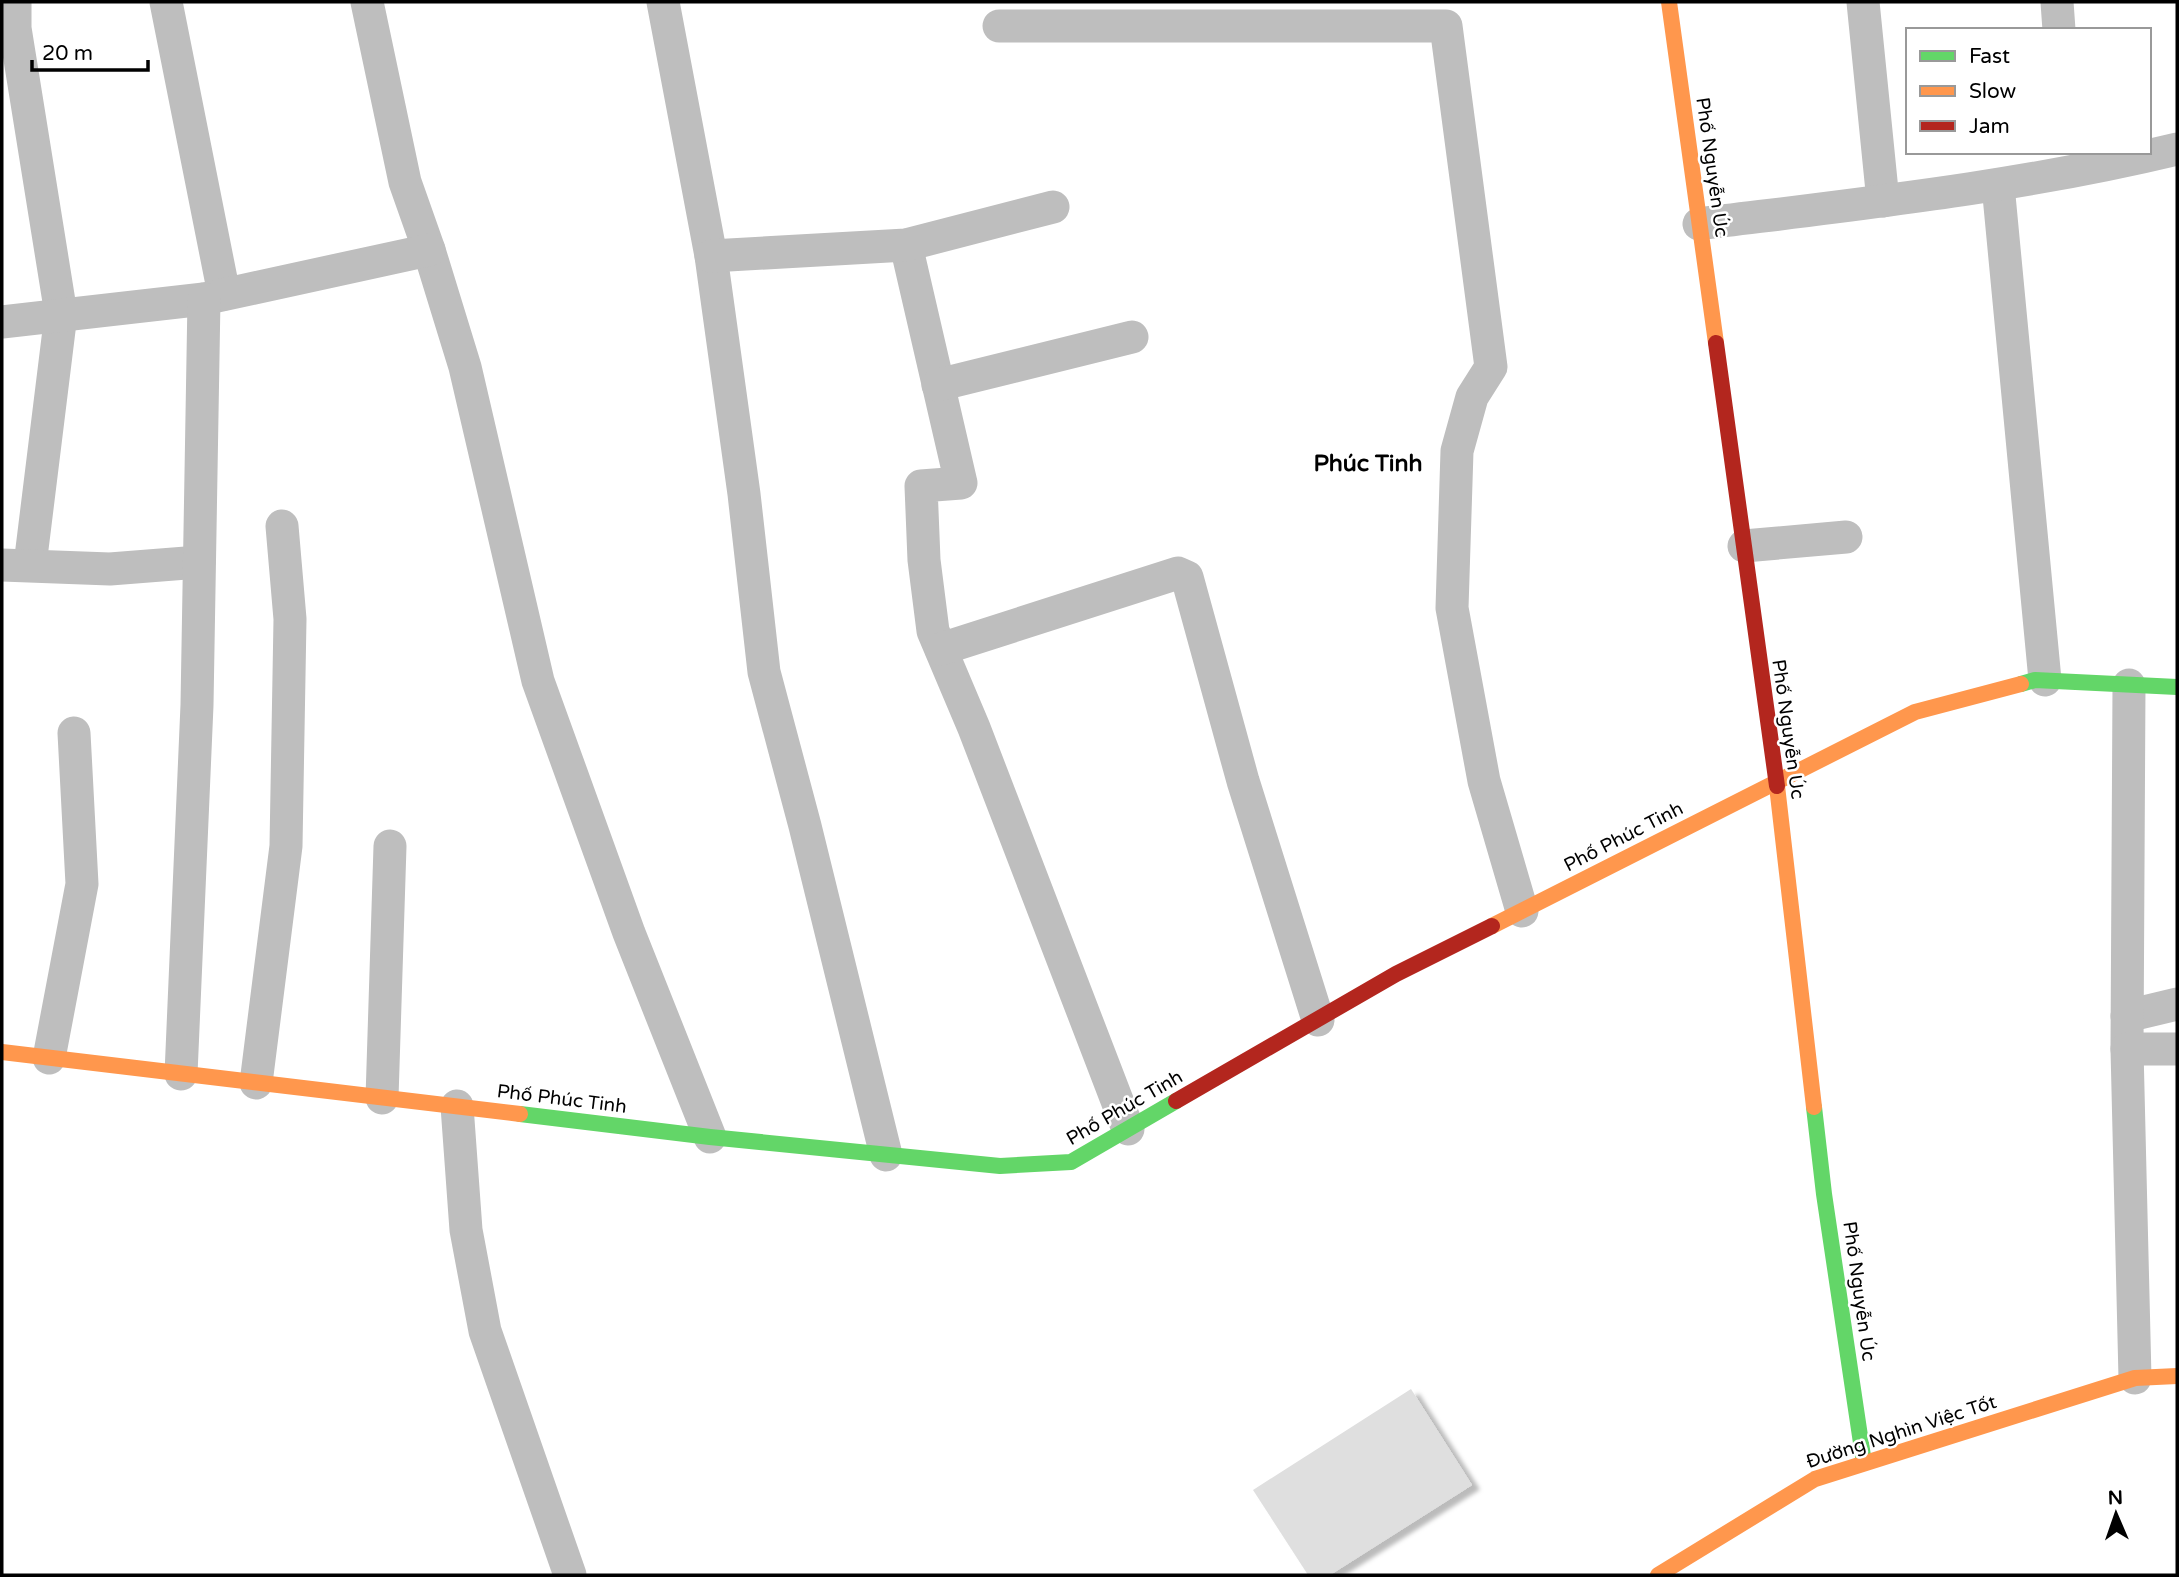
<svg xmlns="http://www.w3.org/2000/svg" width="2179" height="1577" font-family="'Varela Round',sans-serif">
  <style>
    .building { fill: #dfdfdf; filter: url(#shadow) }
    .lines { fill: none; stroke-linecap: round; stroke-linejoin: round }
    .street { stroke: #bebebe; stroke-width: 33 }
    .fast { stroke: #63d668; stroke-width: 16 }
    .slow { stroke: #ff974d; stroke-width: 16 }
    .jam { stroke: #b3261e; stroke-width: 16 }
    .labels { text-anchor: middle; stroke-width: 5; stroke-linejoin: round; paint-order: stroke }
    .street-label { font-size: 19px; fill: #000; stroke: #fff }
    .quarter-label { font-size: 23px; font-weight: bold; fill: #000; stroke: #fff }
  </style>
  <defs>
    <filter id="shadow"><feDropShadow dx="8" dy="4.5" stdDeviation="2" flood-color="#0004"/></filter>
  </defs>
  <rect width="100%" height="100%" fill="#fff"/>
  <path class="building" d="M 1411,1389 L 1472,1485 L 1330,1575 L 1308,1575 L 1253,1490 Z"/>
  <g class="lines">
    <g class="street">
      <path d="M 15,2 L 15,28 L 61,314 L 30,565"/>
      <path d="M 166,2 L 224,294"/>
      <path d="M 367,2 L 405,182 L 429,250 L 465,367 L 538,681 L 629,933 L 710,1137"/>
      <path d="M 663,2 L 711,256 L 744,494 L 764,672 L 805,826 L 886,1155"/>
      <path d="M 1863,2 L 1883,201"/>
      <path d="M 2057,2 L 2059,30"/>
      <path d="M 999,26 L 1446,26 L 1491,367 L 1472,397 L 1457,451 L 1452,608 L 1484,781 L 1522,911"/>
      <path d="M 1998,185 L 2045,680"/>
      <path d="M 1699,224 C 1859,204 2020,187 2177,149"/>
      <path d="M 906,245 L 961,483 L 921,486 L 924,560 L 933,631 L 974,728 L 1128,1129"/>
      <path d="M 711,256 L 906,245 L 1053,207"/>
      <path d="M 2,322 L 204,299 L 429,250"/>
      <path d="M 938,385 L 1132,337"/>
      <path d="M 1744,546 L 1846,537"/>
      <path d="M 2,565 L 110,569 L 199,562"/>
      <path d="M 941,649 L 1178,573 L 1187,577 L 1243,781 L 1318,1020"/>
      <path d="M 2127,1016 L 2177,1004"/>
      <path d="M 2127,1049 L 2129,685"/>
      <path d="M 49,1058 L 82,884 L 74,733"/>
      <path d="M 181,1074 L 197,705 L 204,299"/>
      <path d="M 256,1083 L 286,846 L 290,619 L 282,526"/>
      <path d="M 382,1098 L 390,846"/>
      <path d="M 457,1106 L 466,1230 L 485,1331 L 570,1575"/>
      <path d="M 2135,1378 L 2127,1049 L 2177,1049"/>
    </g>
    <g class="fast">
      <path d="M 2021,684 L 2035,680 L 2177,687"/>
      <path d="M 1814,1107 L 1824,1194 L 1864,1463"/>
      <path d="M 520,1114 L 710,1137 L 1000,1166 L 1071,1162 L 1176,1101"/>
    </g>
    <g class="slow">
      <path d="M 1669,2 L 1716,343"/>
      <path d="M 1777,786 L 1814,1107"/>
      <path d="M 1492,926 L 1915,712 L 2021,684"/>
      <path d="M 2,1052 L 520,1114"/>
      <path d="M 1658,1575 L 1815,1479 L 2135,1378 L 2177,1376"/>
    </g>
    <g class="jam">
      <path d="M 1716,343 L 1777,786"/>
      <path d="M 1176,1101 L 1396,974 L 1492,926"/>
    </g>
  </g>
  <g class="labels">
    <g class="street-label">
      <text transform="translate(1713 167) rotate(82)" y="7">Phố Nguyễn Úc</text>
      <text transform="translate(1789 729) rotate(82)" y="7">Phố Nguyễn Úc</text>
      <text transform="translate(1623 836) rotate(-27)" y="7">Phố Phúc Tinh</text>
      <text transform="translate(562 1098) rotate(7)" y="7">Phố Phúc Tinh</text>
      <text transform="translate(1124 1107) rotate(-30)" y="7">Phố Phúc Tinh</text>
      <text transform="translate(1860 1291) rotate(82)" y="7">Phố Nguyễn Úc</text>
      <text transform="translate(1901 1431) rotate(-18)" y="7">Đường Nghìn Việc Tốt</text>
    </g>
    <g class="quarter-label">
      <text x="1368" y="471">Phúc Tinh</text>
    </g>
  </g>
  <rect width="2179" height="1577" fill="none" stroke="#000000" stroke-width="7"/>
  <rect x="1906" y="28" width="245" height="126" fill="#ffffff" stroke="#999999" stroke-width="2"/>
  <rect x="1920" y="51" width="35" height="10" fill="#63d668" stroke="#999999" stroke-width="2"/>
  <text x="1969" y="63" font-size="21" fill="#000000">Fast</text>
  <rect x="1920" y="86" width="35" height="10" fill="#ff974d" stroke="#999999" stroke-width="2"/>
  <text x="1969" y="98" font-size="21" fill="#000000">Slow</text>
  <rect x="1920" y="121" width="35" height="10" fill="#b3261e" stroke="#999999" stroke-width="2"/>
  <text x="1969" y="133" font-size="21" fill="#000000">Jam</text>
  <g transform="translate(2116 1514) rotate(358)" stroke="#ffffff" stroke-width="5" paint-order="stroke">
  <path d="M0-5L12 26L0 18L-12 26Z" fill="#000000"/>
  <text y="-10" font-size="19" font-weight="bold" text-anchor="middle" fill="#000000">N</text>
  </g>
  <path d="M32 60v10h116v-10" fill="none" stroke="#000000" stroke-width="3.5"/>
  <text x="42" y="60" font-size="21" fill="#000000" stroke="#ffffff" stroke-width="5" paint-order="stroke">20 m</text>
</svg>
